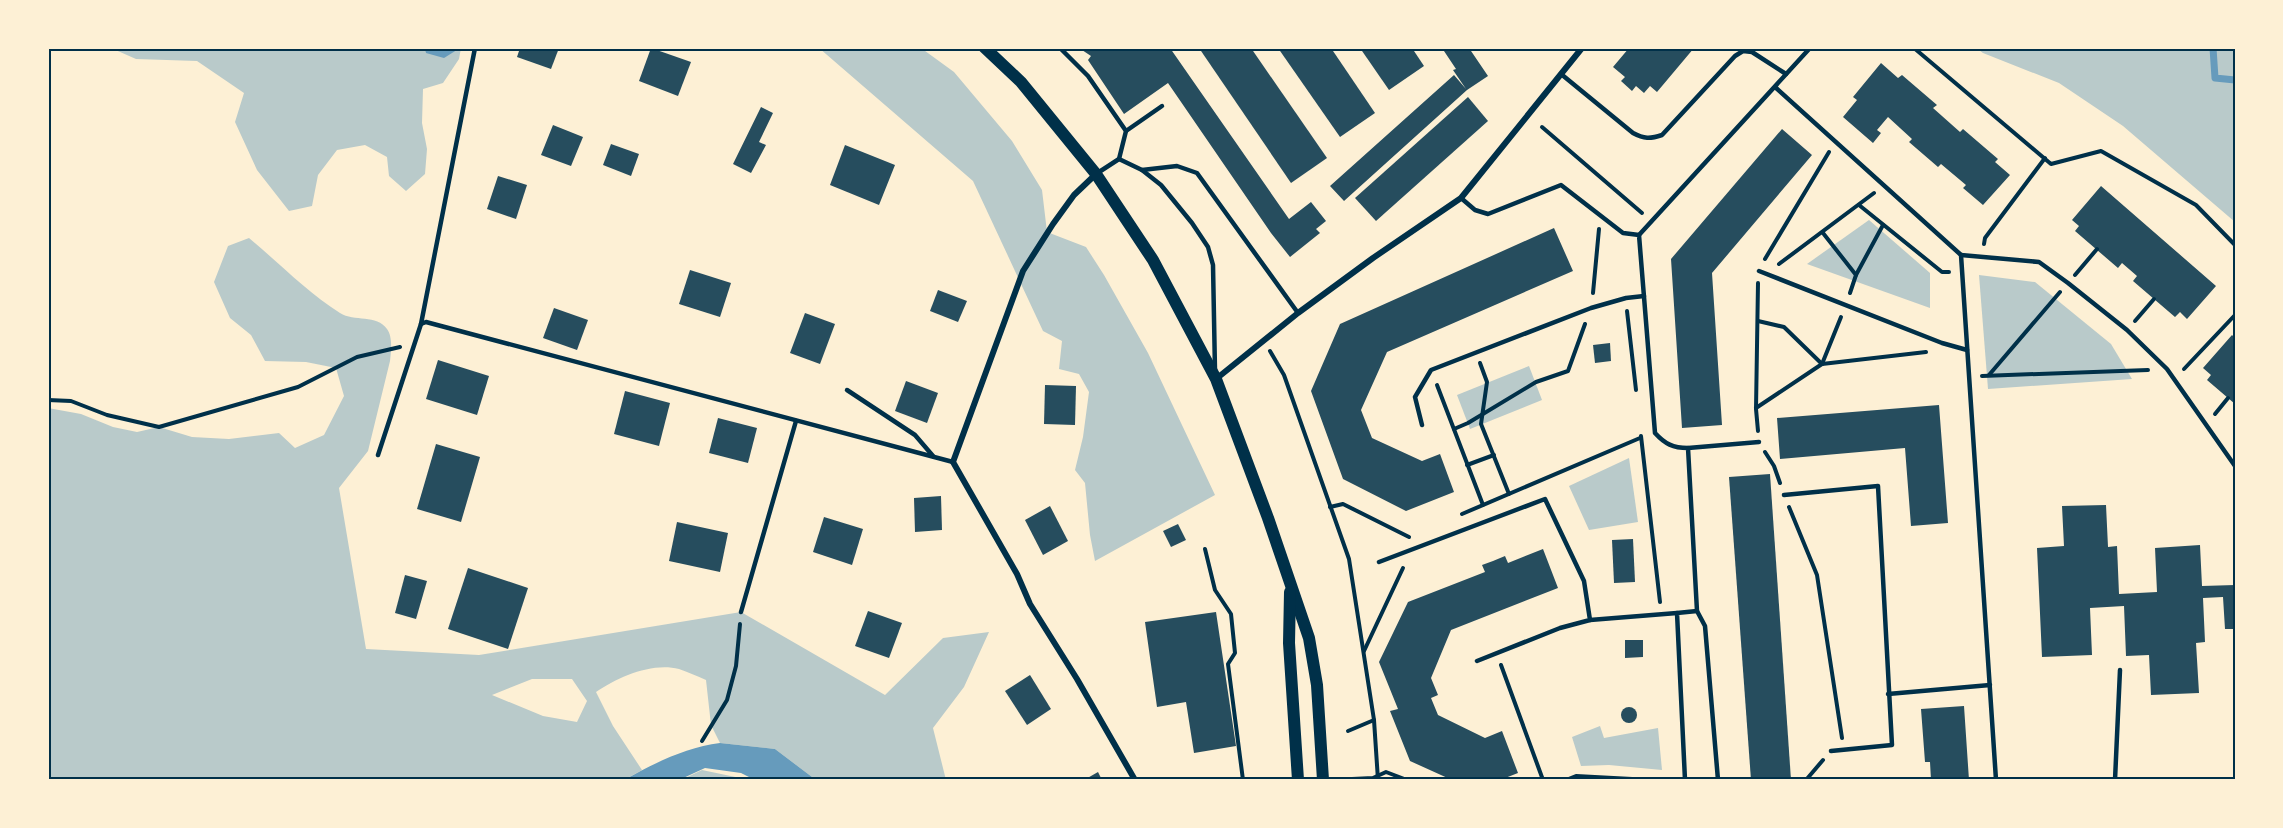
<svg xmlns="http://www.w3.org/2000/svg" width="2283" height="828" font-family="Roboto,sans-serif">
  <style>
    .green { fill: #b9caca; fill-rule: evenodd }
    .water { fill: #669bbc }
    .lines { fill: none; stroke-linecap: round; stroke-linejoin: round }
    .stream { stroke: #669bbc; stroke-width: 7 }
    .building { fill: #264d5e }
    .path { stroke: #003049; stroke-width: 4 }
    .service { stroke: #003049; stroke-width: 4.5 }
    .minor { stroke: #003049; stroke-width: 6 }
    .secondary { stroke: #003049; stroke-width: 12 }
    .neatline { fill: none; stroke: #003049; stroke-width: 2 }
  </style>
  <rect width="100%" height="100%" fill="#fdf0d5"/>
  <g class="green">
    <path d="M 111,48 L 424,48 L 426,53 L 461,48 L 459,59 L 443,83 L 423,89 L 422,123 L 427,149 L 425,174 L 406,191 L 389,176 L 387,157 L 365,145 L 337,150 L 318,175 L 312,206 L 289,211 L 257,170 L 235,122 L 244,93 L 197,61 L 136,59 Z"/>
    <path d="M 819,48 L 921,48 L 954,72 L 1012,141 L 1042,190 L 1047,232 L 1086,247 L 1104,275 L 1148,353 L 1215,495 L 1095,561 L 1090,535 L 1085,483 L 1075,470 L 1083,437 L 1089,392 L 1079,374 L 1059,369 L 1062,341 L 1043,331 L 973,181 Z"/>
    <path d="M 1976,48 L 2235,48 L 2235,222 L 2123,126 L 2059,83 L 1983,53 Z"/>
    <path d="M 1869,220 L 1930,273 L 1930,308 L 1807,264 Z"/>
    <path d="M 249,238 C 279,263 307,292 340,313 C 354,322 377,314 387,329 C 393,337 391,352 390,361 L 368,451 L 339,488 L 366,649 L 479,655 L 741,612 L 885,695 L 943,638 L 989,632 L 964,687 L 933,728 L 946,780 L 816,780 L 775,749 L 720,743 L 711,725 L 706,680 C 697,676 688,672 679,669 C 652,662 618,677 596,692 L 613,726 L 642,770 L 624,780 L 48,780 L 48,408 L 81,414 L 113,427 L 137,432 L 159,427 L 192,437 L 229,439 L 279,433 L 295,448 L 324,435 L 344,396 L 336,368 L 306,362 L 265,361 L 251,335 L 230,318 L 214,282 L 228,246 ZM 532,679 L 572,679 L 587,701 L 577,722 L 543,716 L 492,695 Z"/>
    <path d="M 1979,275 L 2035,282 L 2111,344 L 2132,379 L 1988,389 Z"/>
    <path d="M 1529,366 L 1542,400 L 1470,429 L 1457,395 Z"/>
    <path d="M 1629,458 L 1638,522 L 1589,530 L 1569,486 Z"/>
    <path d="M 1600,726 L 1604,738 L 1658,728 L 1662,770 L 1609,765 L 1581,766 L 1572,737 Z"/>
    <path d="M 702,770 L 745,779 L 681,780 Z"/>
  </g>
  <g class="water">
    <path d="M 424,48 L 460,48 L 444,58 L 426,53 Z"/>
    <path d="M 720,743 L 775,749 L 816,780 L 755,780 L 741,773 L 705,768 L 679,780 L 624,780 C 653,764 686,747 720,743 Z"/>
  </g>
  <g class="lines">
    <path class="stream" d="M 2213,48 L 2215,78 L 2235,80"/>
  </g>
  <g class="building">
    <path d="M 520,48 L 559,48 L 551,69 L 517,57 Z"/>
    <path d="M 651,48 L 691,62 L 678,96 L 639,81 Z"/>
    <path d="M 1079,48 L 1170,48 L 1289,219 L 1311,202 L 1326,221 L 1316,229 L 1320,233 L 1290,257 L 1271,233 L 1168,83 L 1124,114 L 1088,60 L 1091,56 Z"/>
    <path d="M 1199,48 L 1251,48 L 1327,158 L 1291,183 Z"/>
    <path d="M 1278,48 L 1331,48 L 1375,113 L 1340,137 Z"/>
    <path d="M 1360,48 L 1412,48 L 1424,66 L 1389,90 Z"/>
    <path d="M 1442,48 L 1469,48 L 1488,76 L 1467,90 L 1344,201 L 1330,186 L 1454,75 L 1466,89 L 1453,70 L 1456,69 Z"/>
    <path d="M 1629,48 L 1694,48 L 1657,92 L 1650,86 L 1644,93 L 1636,86 L 1632,91 L 1621,81 L 1625,77 L 1613,67 Z"/>
    <path d="M 1881,63 L 1898,78 L 1902,75 L 1937,105 L 1933,108 L 1960,132 L 1963,129 L 1998,159 L 1995,162 L 2010,175 L 1983,205 L 1963,188 L 1966,185 L 1941,164 L 1938,167 L 1909,142 L 1912,139 L 1888,117 L 1877,130 L 1881,133 L 1873,143 L 1843,117 L 1857,100 L 1853,97 Z"/>
    <path d="M 1468,97 L 1488,121 L 1376,221 L 1355,198 Z"/>
    <path d="M 761,107 L 773,113 L 759,142 L 766,145 L 751,173 L 733,164 Z"/>
    <path d="M 553,125 L 583,137 L 571,166 L 541,155 Z"/>
    <path d="M 1782,129 L 1812,155 L 1712,273 L 1722,425 L 1682,428 L 1671,259 Z"/>
    <path d="M 611,144 L 639,154 L 631,176 L 603,165 Z"/>
    <path d="M 845,145 L 895,165 L 879,205 L 830,185 Z"/>
    <path d="M 498,176 L 527,185 L 516,219 L 487,209 Z"/>
    <path d="M 2101,186 L 2216,286 L 2187,319 L 2180,312 L 2175,317 L 2133,281 L 2137,276 L 2122,263 L 2118,268 L 2075,231 L 2079,226 L 2072,220 Z"/>
    <path d="M 1554,228 L 1573,271 L 1387,352 L 1361,410 L 1372,438 L 1422,461 L 1440,454 L 1454,492 L 1406,511 L 1343,479 L 1311,391 L 1340,324 Z"/>
    <path d="M 690,270 L 731,283 L 720,317 L 679,304 Z"/>
    <path d="M 938,290 L 967,301 L 958,322 L 930,311 Z"/>
    <path d="M 554,308 L 588,320 L 577,350 L 543,338 Z"/>
    <path d="M 805,313 L 835,324 L 820,364 L 790,353 Z"/>
    <path d="M 2232,335 L 2235,338 L 2235,404 L 2207,380 L 2211,375 L 2203,368 Z"/>
    <path d="M 1610,343 L 1611,361 L 1595,363 L 1593,345 Z"/>
    <path d="M 438,360 L 489,376 L 477,415 L 426,399 Z"/>
    <path d="M 906,381 L 938,393 L 927,423 L 895,411 Z"/>
    <path d="M 1045,385 L 1076,386 L 1075,425 L 1044,424 Z"/>
    <path d="M 625,391 L 670,403 L 659,446 L 614,434 Z"/>
    <path d="M 1939,405 L 1948,523 L 1911,526 L 1905,448 L 1780,459 L 1777,418 Z"/>
    <path d="M 718,418 L 757,428 L 748,463 L 709,453 Z"/>
    <path d="M 436,444 L 480,457 L 461,522 L 417,509 Z"/>
    <path d="M 1770,474 L 1791,780 L 1751,780 L 1729,477 Z"/>
    <path d="M 941,496 L 942,530 L 915,532 L 914,498 Z"/>
    <path d="M 2106,505 L 2108,547 L 2117,546 L 2119,594 L 2157,592 L 2155,548 L 2200,545 L 2202,586 L 2235,585 L 2235,629 L 2225,629 L 2223,597 L 2203,598 L 2205,642 L 2196,643 L 2199,693 L 2151,695 L 2149,655 L 2126,656 L 2124,606 L 2090,608 L 2092,655 L 2042,657 L 2037,548 L 2064,546 L 2062,506 Z"/>
    <path d="M 1050,506 L 1068,541 L 1043,555 L 1025,520 Z"/>
    <path d="M 824,517 L 863,529 L 852,565 L 813,552 Z"/>
    <path d="M 677,522 L 728,533 L 720,572 L 669,561 Z"/>
    <path d="M 1178,524 L 1186,540 L 1171,547 L 1163,531 Z"/>
    <path d="M 1633,539 L 1635,582 L 1614,583 L 1612,540 Z"/>
    <path d="M 1543,549 L 1558,588 L 1451,630 L 1431,678 L 1438,695 L 1431,698 L 1438,715 L 1485,738 L 1502,731 L 1518,773 L 1500,780 L 1452,780 L 1410,761 L 1390,711 L 1398,709 L 1379,662 L 1408,602 L 1485,572 L 1482,565 L 1493,561 L 1505,556 L 1508,563 Z"/>
    <path d="M 468,568 L 528,588 L 508,649 L 448,629 Z"/>
    <path d="M 405,575 L 427,581 L 416,619 L 395,613 Z"/>
    <path d="M 868,611 L 902,623 L 889,658 L 855,646 Z"/>
    <path d="M 1216,612 L 1236,746 L 1194,753 L 1186,702 L 1157,707 L 1145,622 Z"/>
    <path d="M 1625,640 L 1643,640 L 1643,657 L 1625,658 Z"/>
    <path d="M 1030,675 L 1051,709 L 1027,725 L 1005,691 Z"/>
    <path d="M 1964,706 L 1969,780 L 1931,780 L 1930,762 L 1925,762 L 1921,709 Z"/>
    <circle cx="1629" cy="715" r="8"/>
    <path d="M 1098,772 L 1102,780 L 1084,780 Z"/>
  </g>
  <g class="lines">
    <g class="path">
      <path d="M 1914,48 L 2051,164 L 2101,151 L 2196,205 L 2235,245"/>
      <path d="M 1542,127 L 1642,213"/>
      <path d="M 1859,205 L 1942,272 L 1949,272"/>
      <path d="M 1823,233 L 1856,275 L 1850,293"/>
      <path d="M 1984,244 L 1985,238 L 2045,158"/>
      <path d="M 1765,259 L 1829,152"/>
      <path d="M 1779,264 L 1874,193"/>
      <path d="M 1856,275 L 1883,225"/>
      <path d="M 2075,275 L 2097,249"/>
      <path d="M 1593,293 L 1599,229"/>
      <path d="M 1627,311 L 1636,390"/>
      <path d="M 1758,321 L 1784,327 L 1822,364"/>
      <path d="M 2135,321 L 2154,299"/>
      <path d="M 1270,351 L 1284,375 L 1349,559 L 1374,720 L 1378,780"/>
      <path d="M 1480,363 L 1487,382 L 1481,424 L 1509,494"/>
      <path d="M 1822,364 L 1841,317"/>
      <path d="M 2184,369 L 2235,315"/>
      <path d="M 1989,375 L 2060,292"/>
      <path d="M 1982,376 L 2148,370"/>
      <path d="M 1437,385 L 1483,505"/>
      <path d="M 48,400 L 71,401 L 107,415 L 159,427 L 298,387 L 357,357 L 400,347"/>
      <path d="M 1756,408 L 1822,364 L 1926,352"/>
      <path d="M 2215,414 L 2228,398"/>
      <path d="M 1454,429 L 1468,423 L 1536,382 L 1568,371 L 1585,324"/>
      <path d="M 1758,431 L 1756,409 L 1758,283"/>
      <path d="M 1641,436 L 1660,602"/>
      <path d="M 1765,452 L 1774,466 L 1780,483"/>
      <path d="M 1467,465 L 1494,455"/>
      <path d="M 1330,507 L 1343,504 L 1409,537"/>
      <path d="M 1789,507 L 1817,575 L 1842,738"/>
      <path d="M 1462,514 L 1640,438"/>
      <path d="M 1205,549 L 1215,590 L 1231,614 L 1235,653 L 1228,664 L 1243,780"/>
      <path d="M 1364,651 L 1403,568"/>
      <path d="M 1501,665 L 1543,780"/>
      <path d="M 1348,731 L 1374,720"/>
      <path d="M 702,741 L 727,700 L 736,666 L 740,624"/>
      <path d="M 1352,779 L 1373,778 L 1386,772 L 1407,780"/>
      <path d="M 1566,780 L 1576,776 L 1651,780"/>
      <path d="M 1806,780 L 1823,760"/>
    </g>
    <g class="service">
      <path d="M 1060,48 L 1088,76 L 1126,131 L 1119,159 L 1096,174"/>
      <path d="M 1561,74 L 1633,133 C 1644,139 1650,139 1662,135 L 1735,56 L 1743,51 L 1752,52 L 1786,74"/>
      <path d="M 1775,87 L 1961,255 L 1996,780"/>
      <path d="M 1126,131 L 1162,106"/>
      <path d="M 1119,159 L 1142,170 L 1161,185 L 1192,223 L 1208,247 L 1213,265 L 1215,371"/>
      <path d="M 1142,170 L 1177,166 L 1197,173 L 1298,313"/>
      <path d="M 1461,198 L 1475,210 L 1488,214 L 1561,185 L 1623,233 L 1639,235 L 1655,433 C 1665,444 1673,448 1688,448 L 1697,611 L 1705,626 L 1718,780"/>
      <path d="M 1639,235 L 1810,48"/>
      <path d="M 1961,255 L 2039,262 L 2068,283 L 2127,330 L 2167,369 L 2235,466"/>
      <path d="M 1759,271 L 1942,343 L 1967,350"/>
      <path d="M 421,324 L 475,48"/>
      <path d="M 847,390 L 915,435 L 933,456"/>
      <path d="M 1422,425 L 1415,397 L 1431,370 L 1591,308 L 1626,298 L 1644,296"/>
      <path d="M 1688,448 L 1759,442"/>
      <path d="M 378,455 L 421,324 L 426,322 L 953,462"/>
      <path d="M 1784,495 L 1878,486 L 1892,745 L 1831,751"/>
      <path d="M 1379,562 L 1545,499 L 1584,581 L 1590,620 L 1560,628 L 1477,661"/>
      <path d="M 741,612 L 796,421"/>
      <path d="M 1590,620 L 1677,613"/>
      <path d="M 1888,694 L 1990,685"/>
      <path d="M 1685,780 L 1677,613 L 1697,611"/>
      <path d="M 2115,780 L 2120,670"/>
    </g>
    <g class="minor">
      <path d="M 1096,174 L 1074,195 L 1053,224 L 1023,271 L 953,462 L 1017,574 L 1030,604 L 1077,679 L 1135,780"/>
      <path d="M 1216,379 L 1298,313 L 1373,258 L 1461,198 L 1582,48"/>
    </g>
    <g class="secondary">
      <path d="M 985,48 L 1021,82 L 1096,174 L 1153,260 L 1216,379 L 1268,518 L 1309,638 L 1317,685 L 1323,780"/>
      <path d="M 1290,592 L 1289,643 L 1298,780"/>
    </g>
  </g>
  <rect width="2283" height="828" fill="none" stroke="#fdf0d5" stroke-width="99"/>
  <rect x="50" y="50" width="2184" height="728" class="neatline"/>
</svg>
